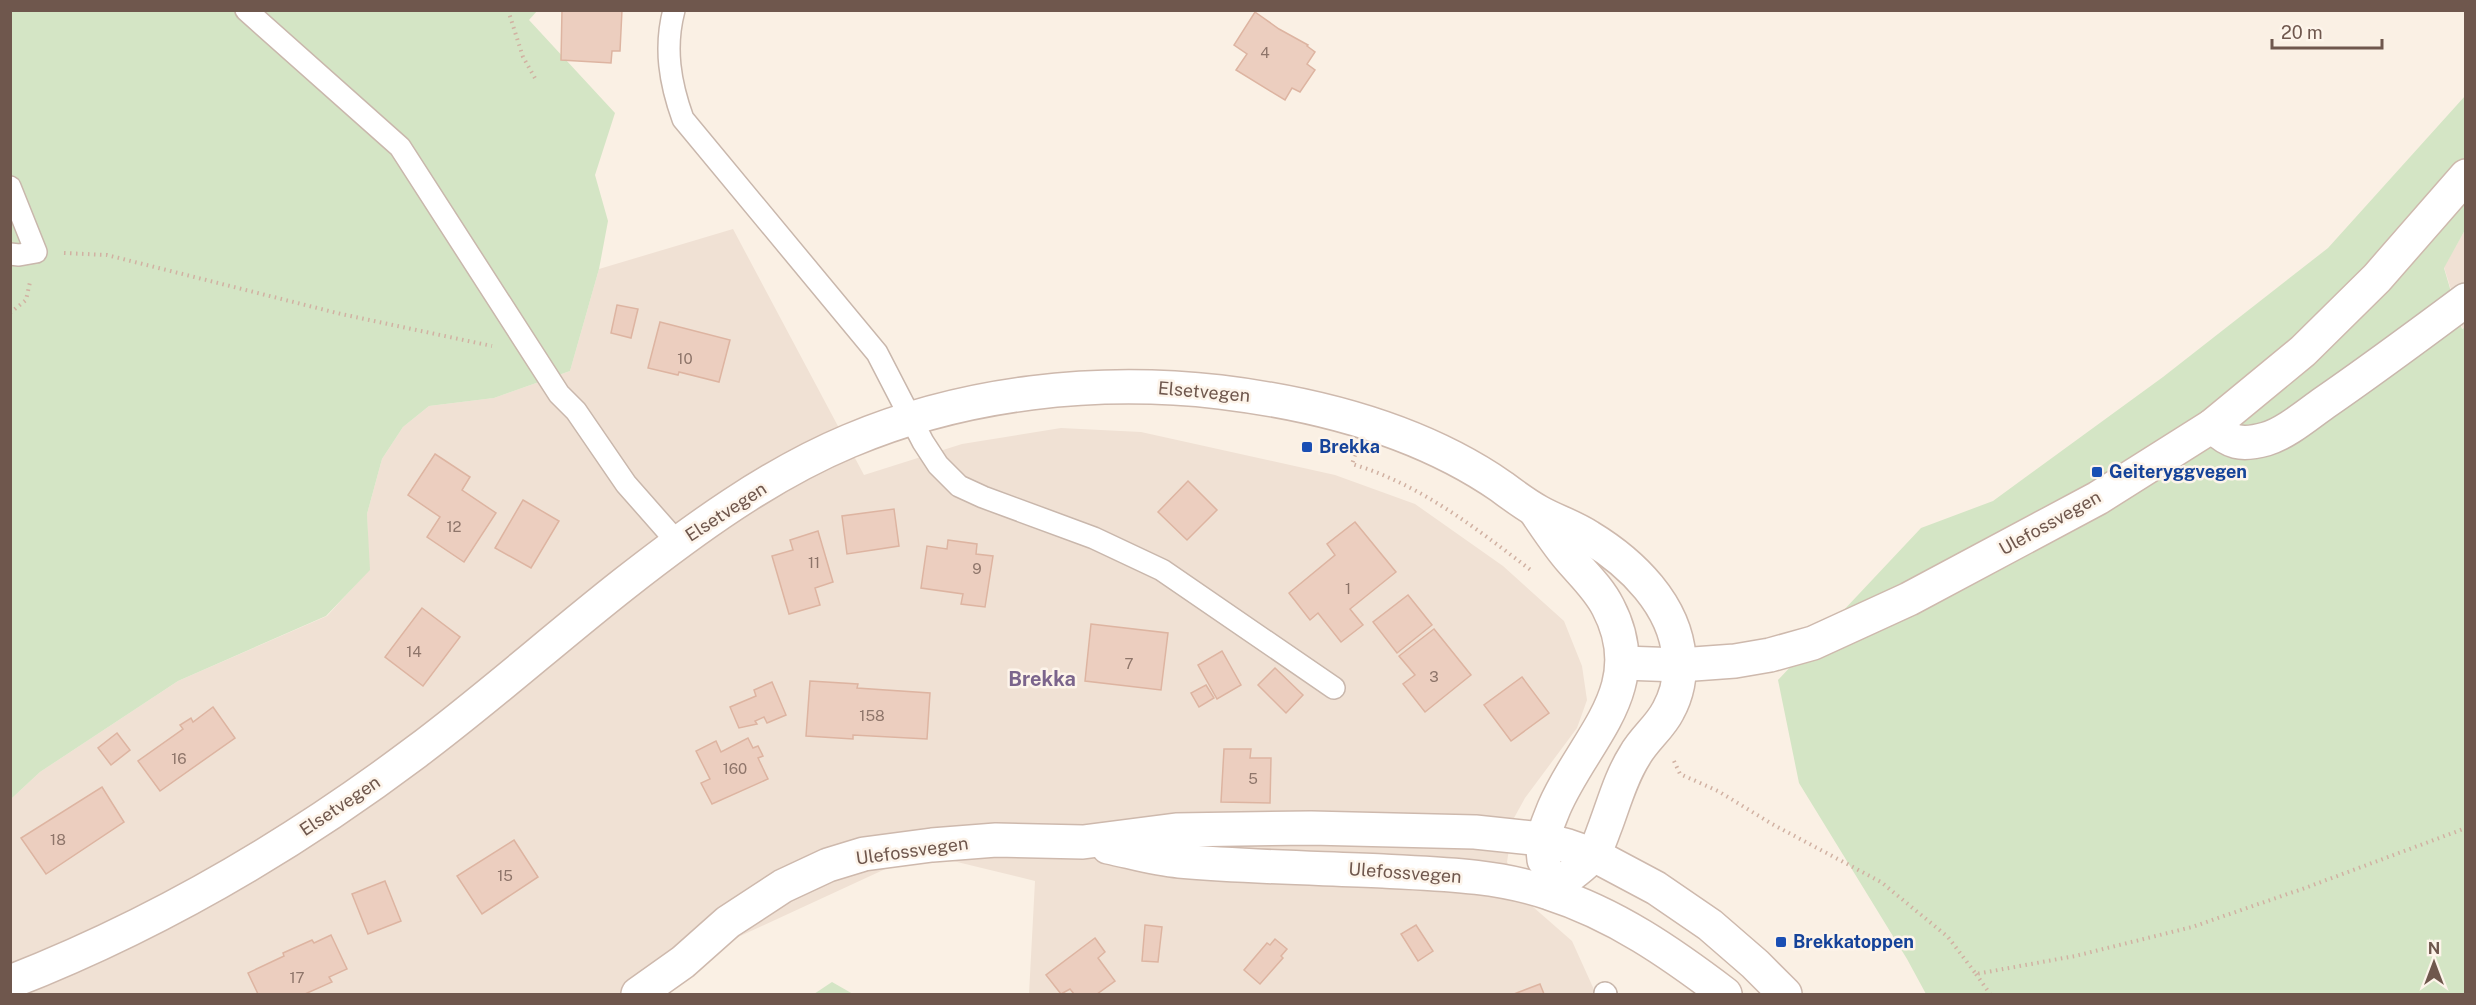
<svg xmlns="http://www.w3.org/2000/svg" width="2476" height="1005" font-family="'Public Sans',sans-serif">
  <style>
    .residential { fill: #f0e1d4 }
    .green { fill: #d4e5c5 }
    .building { fill: #eccebf; stroke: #ddb4a1; stroke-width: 1.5 }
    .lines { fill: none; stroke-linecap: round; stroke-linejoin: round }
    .lane-casing { stroke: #c9b7ac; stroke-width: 24 }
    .street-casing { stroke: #c9b7ac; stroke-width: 36 }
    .secondary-casing { stroke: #ceb9ad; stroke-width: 36 }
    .path { stroke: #d1b1a2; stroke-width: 4; stroke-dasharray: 1.5 4.5; stroke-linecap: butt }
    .lane { stroke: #fff; stroke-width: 21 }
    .street { stroke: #fff; stroke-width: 33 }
    .secondary { stroke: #fff; stroke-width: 33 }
    .transit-dot { fill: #1a4fb4; stroke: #fdf4ea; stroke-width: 2 }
    .labels { text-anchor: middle; stroke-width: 5; stroke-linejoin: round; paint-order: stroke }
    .number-label { font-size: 15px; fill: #8e756a }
    .street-label { font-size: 18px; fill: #6f574d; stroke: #fdf4ea }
    .transit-label { font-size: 18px; font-weight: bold; fill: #164399; stroke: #fdf4ea; text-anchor: start }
    .neighbourhood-label { font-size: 20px; font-weight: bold; fill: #7b658c; stroke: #fdf4ea }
  </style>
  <rect width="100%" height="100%" fill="#faf0e4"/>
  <g class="residential">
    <path d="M 733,229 L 864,475 L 962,444 L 1061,428 L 1141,432 L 1335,475 L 1415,504 L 1503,566 L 1564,621 L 1582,666 L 1587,700 L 1577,728 L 1525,798 L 1514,818 L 1507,862 L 1524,899 L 1572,941 L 1596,994 L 1029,994 L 1035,881 L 920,853 L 723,944 L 644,994 L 11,994 L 11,799 L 40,772 L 178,681 L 327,616 L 369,570 L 367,514 L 382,459 L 403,427 L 429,406 L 494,398 L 570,371 L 599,269 Z"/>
    <path d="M 2465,230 L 2466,327 L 2463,329 L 2444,267 Z"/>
  </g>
  <g class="green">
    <path d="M 11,11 L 537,11 L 529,20 L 615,113 L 595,175 L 608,221 L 599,269 L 570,371 L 494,398 L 429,406 L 403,427 L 382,459 L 367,514 L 370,570 L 326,616 L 178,681 L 40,772 L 11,799 Z"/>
    <path d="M 2465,96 L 2465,230 L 2444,268 L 2462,329 L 2466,327 L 2465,994 L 1926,994 L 1907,959 L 1799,783 L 1778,680 L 1921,528 L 1993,501 L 2163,377 L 2328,248 Z"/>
    <path d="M 832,982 L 853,994 L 814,994 Z"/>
  </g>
  <g class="building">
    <path d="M 562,10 L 622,10 L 620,51 L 612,51 L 611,63 L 561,60 Z"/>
    <path d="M 1255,12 L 1279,29 L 1308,45 L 1307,46 L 1315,52 L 1307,64 L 1315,70 L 1300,92 L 1292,88 L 1285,100 L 1236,70 L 1247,54 L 1234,45 Z"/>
    <path d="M 617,305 L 638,309 L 631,338 L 611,333 Z"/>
    <path d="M 660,322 L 730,340 L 719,382 L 679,372 L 678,375 L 648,368 Z"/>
    <path d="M 435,454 L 470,477 L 462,490 L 496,513 L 464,562 L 427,537 L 440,517 L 408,495 Z"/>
    <path d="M 1188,481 L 1217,510 L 1187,540 L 1158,512 Z"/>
    <path d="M 523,500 L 559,521 L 531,568 L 495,548 Z"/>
    <path d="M 894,509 L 899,546 L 847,554 L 842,516 Z"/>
    <path d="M 1355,522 L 1396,572 L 1350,609 L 1363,625 L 1341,642 L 1318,613 L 1310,620 L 1289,593 L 1335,555 L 1327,544 Z"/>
    <path d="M 818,531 L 833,582 L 815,588 L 820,605 L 789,614 L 772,556 L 793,550 L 790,540 Z"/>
    <path d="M 948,540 L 977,544 L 976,554 L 993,556 L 985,607 L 961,604 L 963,594 L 921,588 L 927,546 L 947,549 Z"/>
    <path d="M 1408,595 L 1432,625 L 1397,653 L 1373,622 Z"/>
    <path d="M 422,608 L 460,637 L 423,686 L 385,657 Z"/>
    <path d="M 1091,624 L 1168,633 L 1161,690 L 1085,681 Z"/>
    <path d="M 1434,629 L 1471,675 L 1425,712 L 1403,684 L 1415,675 L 1399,656 Z"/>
    <path d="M 1222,651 L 1241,685 L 1217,699 L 1198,665 Z"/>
    <path d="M 1275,668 L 1303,695 L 1286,713 L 1258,685 Z"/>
    <path d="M 1522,677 L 1549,713 L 1511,741 L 1484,705 Z"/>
    <path d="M 810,681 L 858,684 L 857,688 L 930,693 L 927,739 L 853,735 L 853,739 L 806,736 Z"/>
    <path d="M 772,682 L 786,715 L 767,723 L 764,717 L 755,721 L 757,724 L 739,728 L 730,707 L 756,696 L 754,690 Z"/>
    <path d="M 1206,685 L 1214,698 L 1199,707 L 1191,693 Z"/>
    <path d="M 213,707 L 235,738 L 160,791 L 138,761 L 183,729 L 180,725 L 191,718 L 193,722 Z"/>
    <path d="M 117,733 L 130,750 L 111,765 L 98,748 Z"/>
    <path d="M 748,738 L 753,748 L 758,746 L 763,756 L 758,758 L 768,779 L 712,804 L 701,783 L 710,779 L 696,751 L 716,741 L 721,752 Z"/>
    <path d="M 1224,749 L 1251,749 L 1250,758 L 1271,758 L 1270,803 L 1221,802 Z"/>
    <path d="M 102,787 L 124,822 L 46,874 L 21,838 Z"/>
    <path d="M 514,840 L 538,877 L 482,914 L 457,876 Z"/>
    <path d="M 385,881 L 401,921 L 368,934 L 352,894 Z"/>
    <path d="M 1145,925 L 1162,927 L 1158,962 L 1142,961 Z"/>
    <path d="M 1416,925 L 1433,951 L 1418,961 L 1401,934 Z"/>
    <path d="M 331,935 L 347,969 L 329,977 L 332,982 L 305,994 L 258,994 L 248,973 L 284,956 L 283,953 L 312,940 L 314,943 Z"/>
    <path d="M 1095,938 L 1105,952 L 1098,958 L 1115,981 L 1097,994 L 1074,994 L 1070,989 L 1061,994 L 1046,975 Z"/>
    <path d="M 1275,939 L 1287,949 L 1281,956 L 1283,958 L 1260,984 L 1244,970 L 1267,943 L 1270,945 Z"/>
    <path d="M 1540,984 L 1544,994 L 1514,994 Z"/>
  </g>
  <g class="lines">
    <g class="lane-casing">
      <g id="lane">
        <path d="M 246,10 L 400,147 L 559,394 L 576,411 L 626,484 L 678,543"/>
        <path d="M 674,10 C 664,48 670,83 683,119 L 877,353 L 923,442 L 938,465 L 959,486 L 983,497 L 1094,538 L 1162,570 L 1334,688"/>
        <path d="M 10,187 L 36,252 L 19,255 L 10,254"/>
        <path d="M 1605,993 L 1606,994"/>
      </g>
    </g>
    <g class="street-casing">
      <path id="street" d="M 2212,426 C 2230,443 2241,446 2266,439 C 2286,433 2307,415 2324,403 C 2372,370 2419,335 2466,300"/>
    </g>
    <g class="secondary-casing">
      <g id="secondary">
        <path d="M 1536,512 C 1547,528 1558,545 1571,560 C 1584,575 1599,589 1608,607 C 1651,689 1584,738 1554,808 C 1545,831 1541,836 1544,860"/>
        <path d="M 1623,663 L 1680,665 L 1735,661 L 1770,655 L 1813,643 L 1909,599 L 2098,498 L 2212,426 L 2303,351 L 2377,278 L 2466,176"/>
        <path d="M 1108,847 C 1132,852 1156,859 1179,861 C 1247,867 1316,868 1383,871 C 1438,874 1497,875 1549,893 C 1615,914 1671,953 1725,994"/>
        <path d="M 10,982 C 156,925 291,846 416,752 C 487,699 554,639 624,584 C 693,530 768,475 849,441 C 965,392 1096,378 1220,392 C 1319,404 1420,430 1502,487 C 1514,496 1526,505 1539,512 C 1555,521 1574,527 1589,537 C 1632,563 1675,605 1679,657 C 1681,675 1677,695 1668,711 C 1660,727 1644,739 1635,755 C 1621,777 1614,803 1605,827 C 1601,837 1598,849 1591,857 C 1580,870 1561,881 1548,892"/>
        <path d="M 638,994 L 683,962 L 728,922 L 783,886 L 828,865 L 864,854 L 932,845 L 996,840 L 1083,842 L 1176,830 L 1311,828 L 1475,832 L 1541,839 L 1568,846 L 1594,855 L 1656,888 L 1710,925 L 1755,964 L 1785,994"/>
      </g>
    </g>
    <g class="path">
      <path d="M 508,10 L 523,57 L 536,80"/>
      <path d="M 64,253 L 107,255 L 341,314 L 492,346"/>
      <path d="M 10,313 L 26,300 L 30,282"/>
      <path d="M 1355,455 L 1352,464 C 1420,484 1477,529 1532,571"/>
      <path d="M 1674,761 L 1680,774 L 1718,791 L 1772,824 L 1881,882 L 1948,937 L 1976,974 L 2075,956 L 2192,927 L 2305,888 L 2466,828"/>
      <path d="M 1976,974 L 1990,994"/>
    </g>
    <use href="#lane" class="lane"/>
    <use href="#street" class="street"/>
    <use href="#secondary" class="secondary"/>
  </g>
  <g class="transit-dot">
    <rect x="1301" y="441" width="12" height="12" rx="3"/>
    <rect x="2091" y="466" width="12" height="12" rx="3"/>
    <rect x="1775" y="936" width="12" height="12" rx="3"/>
  </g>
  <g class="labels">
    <g class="number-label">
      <text x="1265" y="58">4</text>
      <text x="685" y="364">10</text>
      <text x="454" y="532">12</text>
      <text x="814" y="568">11</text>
      <text x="977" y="574">9</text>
      <text x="1348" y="594">1</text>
      <text x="414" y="657">14</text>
      <text x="1129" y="669">7</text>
      <text x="1434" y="682">3</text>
      <text x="872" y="721">158</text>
      <text x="179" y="764">16</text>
      <text x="735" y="774">160</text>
      <text x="1253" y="784">5</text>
      <text x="58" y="845">18</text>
      <text x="505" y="881">15</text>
      <text x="297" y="983">17</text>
    </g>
    <g class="street-label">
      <text transform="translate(1204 392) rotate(5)" y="6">Elsetvegen</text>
      <text transform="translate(726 512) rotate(-33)" y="6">Elsetvegen</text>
      <text transform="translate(2050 523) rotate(-29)" y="6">Ulefossvegen</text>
      <text transform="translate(340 806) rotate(-34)" y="6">Elsetvegen</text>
      <text transform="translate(912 851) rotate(-8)" y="6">Ulefossvegen</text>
      <text transform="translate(1405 873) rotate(4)" y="6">Ulefossvegen</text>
    </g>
    <g class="transit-label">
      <text x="1319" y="453">Brekka</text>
      <text x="2109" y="478">Geiteryggvegen</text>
      <text x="1793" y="948">Brekkatoppen</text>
    </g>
    <g class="neighbourhood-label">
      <text x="1042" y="686">Brekka</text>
    </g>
  </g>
  <rect width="2476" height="1005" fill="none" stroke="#6f574d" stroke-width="24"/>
  <g transform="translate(2434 963)" stroke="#fdf4ea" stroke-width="4.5" paint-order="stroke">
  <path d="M0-4.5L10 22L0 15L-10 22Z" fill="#6f574d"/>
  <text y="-9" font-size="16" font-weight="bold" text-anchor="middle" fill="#6f574d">N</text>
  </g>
  <path d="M2272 39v9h110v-9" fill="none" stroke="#6f574d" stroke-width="3"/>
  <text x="2281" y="39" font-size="18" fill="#6f574d" stroke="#fdf4ea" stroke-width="4.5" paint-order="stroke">20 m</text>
</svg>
